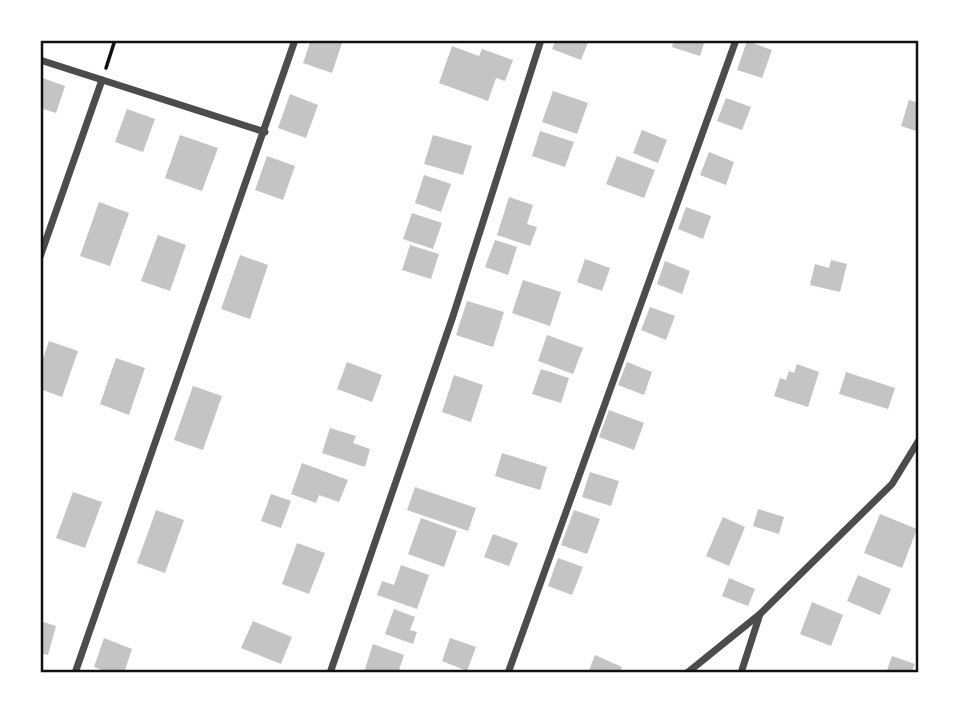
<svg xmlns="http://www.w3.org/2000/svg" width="959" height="713" font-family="Raleway,sans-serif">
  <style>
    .building { fill: #c4c4c4 }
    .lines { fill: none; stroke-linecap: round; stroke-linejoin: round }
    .path { stroke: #111; stroke-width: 3.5 }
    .minor { stroke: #4c4c4c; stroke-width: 7 }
    .neatline { fill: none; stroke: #111; stroke-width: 2.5 }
  </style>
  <rect width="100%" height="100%" fill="#fff"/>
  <g class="building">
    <path d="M 311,40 L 343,40 L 332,73 L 303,63 Z"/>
    <path d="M 556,40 L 589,40 L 581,60 L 552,49 Z"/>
    <path d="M 674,40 L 705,40 L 700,56 L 672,47 Z"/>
    <path d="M 747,41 L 772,50 L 762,78 L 737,70 Z"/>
    <path d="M 452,46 L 479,56 L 482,49 L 513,60 L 505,81 L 496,78 L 488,101 L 439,83 Z"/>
    <path d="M 40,77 L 65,86 L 56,113 L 40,108 Z"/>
    <path d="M 553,91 L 588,103 L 577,134 L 542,122 Z"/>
    <path d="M 290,94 L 318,105 L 306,138 L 278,128 Z"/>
    <path d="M 726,98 L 751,107 L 742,130 L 717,121 Z"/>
    <path d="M 909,100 L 919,103 L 919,132 L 901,126 Z"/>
    <path d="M 127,109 L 155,119 L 143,152 L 115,142 Z"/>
    <path d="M 642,130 L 667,140 L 658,163 L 633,153 Z"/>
    <path d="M 540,131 L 574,142 L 565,167 L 532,156 Z"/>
    <path d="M 180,135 L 218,148 L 202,191 L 165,178 Z"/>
    <path d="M 433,135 L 472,146 L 463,175 L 424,164 Z"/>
    <path d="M 709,152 L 734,162 L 726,185 L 700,175 Z"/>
    <path d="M 267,156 L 295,166 L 283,200 L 255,190 Z"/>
    <path d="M 617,156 L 655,170 L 644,198 L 606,184 Z"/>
    <path d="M 424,175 L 451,184 L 441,212 L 415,203 Z"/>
    <path d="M 509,197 L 533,205 L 527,224 L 537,227 L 530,246 L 497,235 Z"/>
    <path d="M 99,202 L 129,213 L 110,266 L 80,256 Z"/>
    <path d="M 686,207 L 711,216 L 703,239 L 678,229 Z"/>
    <path d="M 412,213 L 442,223 L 433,249 L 403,239 Z"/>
    <path d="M 158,235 L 186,245 L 170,291 L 141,281 Z"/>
    <path d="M 495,240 L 517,247 L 508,275 L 485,267 Z"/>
    <path d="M 410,245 L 439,254 L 431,279 L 402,270 Z"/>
    <path d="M 240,255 L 268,265 L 250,319 L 221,309 Z"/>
    <path d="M 585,259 L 610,268 L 602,291 L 577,282 Z"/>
    <path d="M 831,260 L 847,264 L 840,292 L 810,285 L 815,264 L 829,268 Z"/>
    <path d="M 665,261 L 690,271 L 682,294 L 657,284 Z"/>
    <path d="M 523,280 L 561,292 L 550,326 L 512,313 Z"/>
    <path d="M 467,301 L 504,312 L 493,347 L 456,335 Z"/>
    <path d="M 650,307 L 675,316 L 666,340 L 641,330 Z"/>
    <path d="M 547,335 L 583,348 L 573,374 L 538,361 Z"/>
    <path d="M 49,341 L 78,351 L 62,397 L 40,389 L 40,367 Z"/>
    <path d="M 116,358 L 145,368 L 129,415 L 100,404 Z"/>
    <path d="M 347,362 L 382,375 L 372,402 L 337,389 Z"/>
    <path d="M 627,362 L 652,372 L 644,395 L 618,385 Z"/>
    <path d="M 797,364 L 819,372 L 808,407 L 774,396 L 780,378 L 786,380 L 789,371 L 794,373 Z"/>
    <path d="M 541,369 L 569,378 L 561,403 L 532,394 Z"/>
    <path d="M 846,372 L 895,388 L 888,409 L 839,394 Z"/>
    <path d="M 454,375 L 483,385 L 471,422 L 442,412 Z"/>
    <path d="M 193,386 L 222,396 L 203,450 L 174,440 Z"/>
    <path d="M 609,410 L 644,423 L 634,450 L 599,437 Z"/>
    <path d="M 330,428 L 356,436 L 353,443 L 370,449 L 365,467 L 322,453 Z"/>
    <path d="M 502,453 L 547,467 L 540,490 L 495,476 Z"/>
    <path d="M 302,463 L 348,480 L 339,502 L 319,495 L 316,503 L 291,494 Z"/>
    <path d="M 590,472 L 619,481 L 611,506 L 582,497 Z"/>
    <path d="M 415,487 L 476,508 L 468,531 L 407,510 Z"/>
    <path d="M 73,492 L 102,502 L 85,548 L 56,538 Z"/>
    <path d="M 271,494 L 291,501 L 281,528 L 261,521 Z"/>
    <path d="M 758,509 L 784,517 L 779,534 L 753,526 Z"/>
    <path d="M 156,510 L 184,520 L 165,573 L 137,563 Z"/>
    <path d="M 574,510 L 600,519 L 587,554 L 561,545 Z"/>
    <path d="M 880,514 L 917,529 L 902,568 L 864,553 Z"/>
    <path d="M 723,517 L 745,527 L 729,566 L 706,556 Z"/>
    <path d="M 421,518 L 457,531 L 444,567 L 408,554 Z"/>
    <path d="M 493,534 L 518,543 L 509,566 L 484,557 Z"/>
    <path d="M 297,543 L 325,553 L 309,594 L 282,584 Z"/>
    <path d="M 558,558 L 583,567 L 572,595 L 548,586 Z"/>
    <path d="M 401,565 L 429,575 L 417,609 L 377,595 L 382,581 L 394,585 Z"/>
    <path d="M 858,575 L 891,589 L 880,615 L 847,601 Z"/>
    <path d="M 729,578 L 755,589 L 748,606 L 722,596 Z"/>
    <path d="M 812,602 L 843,615 L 831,646 L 800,634 Z"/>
    <path d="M 394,609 L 415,617 L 410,630 L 417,632 L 413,644 L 385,634 Z"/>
    <path d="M 40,621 L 56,626 L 48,655 L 40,653 Z"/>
    <path d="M 253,621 L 292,637 L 281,664 L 241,648 Z"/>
    <path d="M 104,638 L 132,649 L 124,673 L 110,673 L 94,667 Z"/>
    <path d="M 450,638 L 476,647 L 467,671 L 442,661 Z"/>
    <path d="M 373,644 L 404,655 L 398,673 L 364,672 Z"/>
    <path d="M 595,655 L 622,667 L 620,673 L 588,673 Z"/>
    <path d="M 892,656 L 915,664 L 911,673 L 886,673 Z"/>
  </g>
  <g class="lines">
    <path class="path" d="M 106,68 L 115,40"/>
    <g class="minor">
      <path d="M 40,60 L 265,132"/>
      <path d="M 40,257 L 102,80"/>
      <path d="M 75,673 L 295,40"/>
      <path d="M 330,673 L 453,316 L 541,40"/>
      <path d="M 508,673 L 736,40"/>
      <path d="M 687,673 L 760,614 L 892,484 L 919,440"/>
      <path d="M 741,673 L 760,614"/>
    </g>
  </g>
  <rect width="959" height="713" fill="none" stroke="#ffffff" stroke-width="84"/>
  <rect x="42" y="42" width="875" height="629" class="neatline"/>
</svg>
